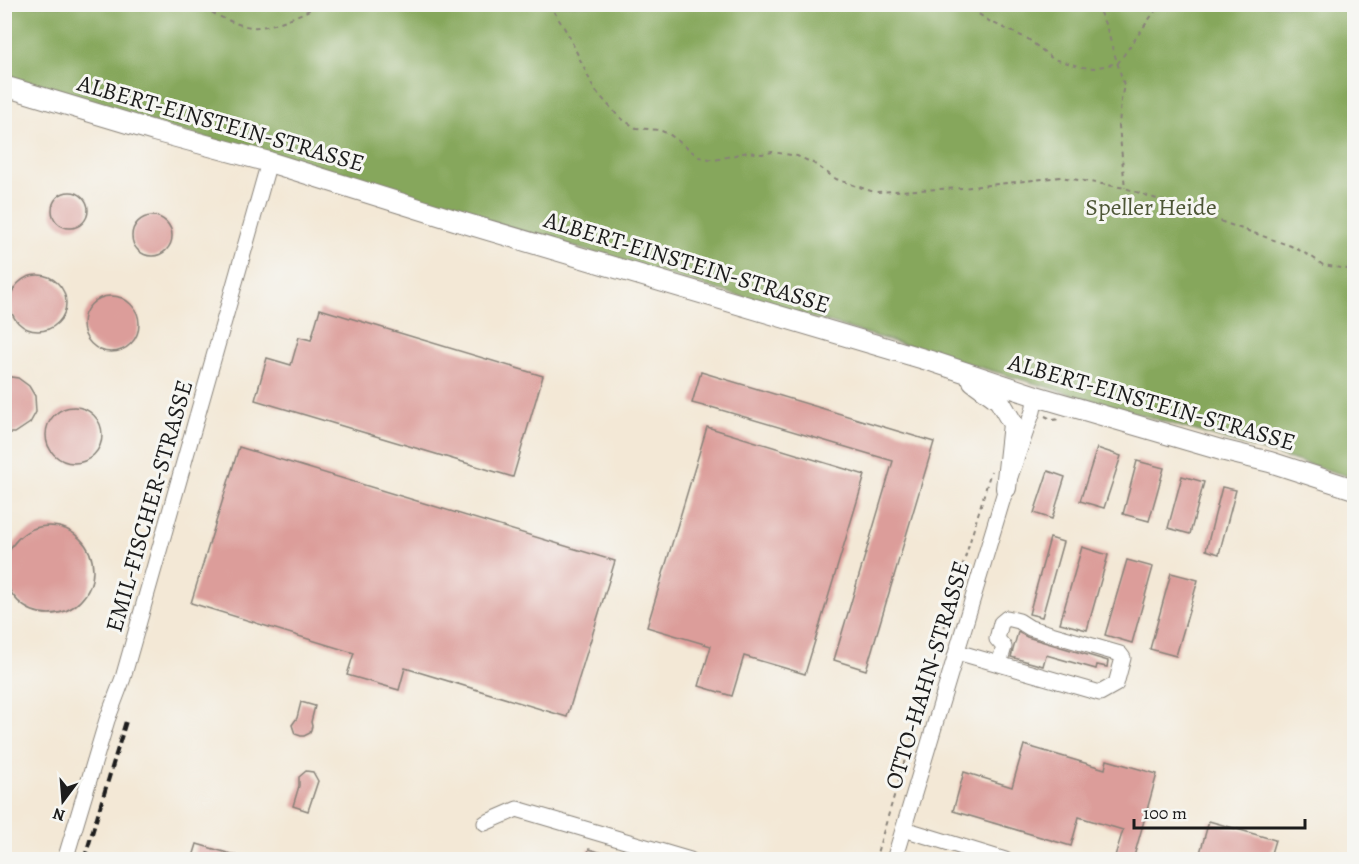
<svg xmlns="http://www.w3.org/2000/svg" width="1359" height="864" font-family="Alegreya,serif">
  <style>
    .forest { fill: #86a75b; stroke: #51623c; stroke-width: 1.5 }
    .building { fill: #dc9d9a }
    .lines { fill: none; stroke-linecap: round; stroke-linejoin: round }
    .minor-casing { stroke: #888279; stroke-width: 17 }
    .major-casing { stroke: #888279; stroke-width: 22 }
    .path { stroke: #888279; stroke-width: 2; stroke-dasharray: 4.5 4.5; stroke-linecap: butt }
    .minor { stroke: #fff; stroke-width: 15 }
    .major { stroke: #fff; stroke-width: 20 }
    .rail { stroke: #1c1c1c; stroke-width: 4; stroke-dasharray: 9 4.5; stroke-linecap: butt }
    .labels { text-anchor: middle; stroke-width: 6; stroke-linejoin: round; paint-order: stroke }
    .street-label { font-size: 24px; fill: #1c1c1c; stroke: #f6f6f2 }
    .park-label { font-size: 24px; fill: #4d5636; stroke: #f6f6f2 }
  </style>
  <rect width="100%" height="100%" fill="#f6f6f2"/>
  <filter id="ink" filterUnits="userSpaceOnUse"><feTurbulence type="fractalNoise" baseFrequency=".0167" numOctaves="2"/><feDisplacementMap in="SourceGraphic" scale="12" xChannelSelector="R" yChannelSelector="G"/><feConvolveMatrix kernelMatrix="1 2 1 2 8 2 1 2 1" color-interpolation-filters="sRGB"/></filter>
  <filter id="wash" filterUnits="userSpaceOnUse"><feTurbulence type="fractalNoise" baseFrequency=".008" numOctaves="4" result="noise"/><feDisplacementMap in="SourceGraphic" scale="24" xChannelSelector="R" yChannelSelector="G"/><feGaussianBlur stdDeviation="1.35" result="paint"/><feColorMatrix in="noise" values="0 0 0 0 0 0 0 0 0 0 0 0 0 0 0 0 0 1.4 0 .05"/><feComposite in="paint" operator="in"/></filter>
  <g filter="url(#wash)">
    <rect width="100%" height="100%" fill="#f3e8d6"/>
    <path class="forest" d="M 4,5 L 1354,5 L 1354,478 L 5,79 Z"/>
    <g id="blocks">
      <g class="building">
        <circle cx="70" cy="210" r="18"/>
        <circle cx="152" cy="236" r="20"/>
        <circle cx="38" cy="303" r="28"/>
        <circle cx="111" cy="324" r="28"/>
        <path d="M 320,309 L 543,376 L 513,477 L 255,400 L 267,358 L 291,365 L 299,337 L 311,340 Z"/>
        <path d="M 701,372 L 934,442 L 866,670 L 834,660 L 893,461 L 711,407 L 711,408 L 692,403 Z"/>
        <path d="M 4,376 L 18,378 L 29,386 L 35,396 L 36,412 L 30,423 L 15,433 L 4,433 Z"/>
        <circle cx="74" cy="435" r="28"/>
        <path d="M 707,427 L 865,475 L 805,674 L 744,656 L 732,696 L 699,686 L 711,646 L 647,627 Z"/>
        <path d="M 239,447 L 615,561 L 567,717 L 405,668 L 399,690 L 347,675 L 354,653 L 191,603 Z"/>
        <path d="M 1097,448 L 1121,456 L 1104,508 L 1080,501 Z"/>
        <path d="M 1137,461 L 1164,468 L 1149,521 L 1123,514 Z"/>
        <path d="M 1048,471 L 1065,477 L 1052,519 L 1034,513 Z"/>
        <path d="M 1182,476 L 1204,482 L 1190,534 L 1168,528 Z"/>
        <path d="M 1222,487 L 1236,490 L 1219,554 L 1206,550 Z"/>
        <circle cx="49" cy="570" r="44"/>
        <path d="M 1050,538 L 1063,542 L 1042,617 L 1029,614 Z"/>
        <path d="M 1082,547 L 1108,555 L 1087,630 L 1060,623 Z"/>
        <path d="M 1127,560 L 1153,567 L 1132,643 L 1105,635 Z"/>
        <path d="M 1171,573 L 1198,580 L 1176,656 L 1150,649 Z"/>
        <path d="M 1018,632 L 1027,637 L 1108,661 L 1107,667 L 1097,665 L 1096,669 L 1046,655 L 1043,666 L 1011,657 Z"/>
        <path d="M 301,702 L 315,706 L 311,722 L 312,726 L 310,733 L 304,736 L 301,736 L 295,734 L 292,725 L 297,718 Z"/>
        <path d="M 1024,745 L 1105,769 L 1107,760 L 1157,774 L 1133,860 L 1125,860 L 1115,856 L 1123,830 L 1079,817 L 1071,846 L 953,811 L 964,772 L 1012,787 Z"/>
        <path d="M 306,771 L 313,772 L 318,781 L 308,811 L 293,806 L 299,786 L 299,777 Z"/>
        <path d="M 1209,821 L 1275,840 L 1269,860 L 1198,860 Z"/>
        <path d="M 197,844 L 241,857 L 240,860 L 192,860 Z"/>
        <path d="M 589,849 L 616,857 L 616,860 L 586,860 Z"/>
      </g>
    </g>
  </g>
  <g filter="url(#ink)">
    <use href="#blocks" fill-opacity="0" stroke="#888279" stroke-width="1.5"/>
    <g class="lines">
      <g class="minor-casing">
        <g id="minor">
          <path d="M 957,652 L 1100,693 L 1116,684 L 1123,658 L 1120,654 L 1030,628 L 1019,621 L 1007,618 L 1001,623 L 997,639 L 1004,647 L 999,664"/>
          <path d="M 485,823 L 517,809 L 690,860"/>
          <path d="M 904,829 L 1005,860"/>
          <path d="M 65,860 L 107,720 L 123,678 L 269,162"/>
          <path d="M 894,860 L 1006,488 L 1033,411 L 1036,396"/>
        </g>
      </g>
      <g class="major-casing">
        <g id="major">
          <path d="M 4,86 L 154,131 L 269,162 L 461,222 L 934,362 L 1036,396 L 1221,450 L 1270,462 L 1354,489"/>
          <path d="M 973,381 L 999,400 L 1013,424 L 1006,488"/>
        </g>
      </g>
      <g class="path">
        <path d="M 196,4 C 213,13 233,25 252,27 C 272,29 304,12 323,4"/>
        <path d="M 549,4 L 568,34 L 594,89 L 619,117 L 636,128 L 659,130 L 669,134 L 699,157 L 715,160 L 747,152 L 762,154 L 772,152 L 797,156 L 813,163 L 836,179 L 874,192 L 963,188 L 1061,177 L 1125,188 L 1291,246 L 1312,257 L 1323,265 L 1354,270"/>
        <path d="M 964,4 L 989,21 L 1028,39 L 1053,59 L 1083,67 L 1094,68 L 1118,63 L 1160,4"/>
        <path d="M 1096,4 L 1106,26 L 1124,85 L 1121,100 L 1119,126 L 1125,188"/>
        <path d="M 1045,416 L 1053,420 L 1059,419"/>
        <path d="M 875,860 L 991,471"/>
      </g>
      <use href="#minor" class="minor"/>
      <use href="#major" class="major"/>
      <path class="rail" d="M 84,860 L 127,718"/>
    </g>
  </g>
  <g class="labels">
    <g class="street-label">
      <text transform="translate(221 123) rotate(16)" y="8">ALBERT-EINSTEIN-STRASSE</text>
      <text transform="translate(687 262) rotate(17)" y="8">ALBERT-EINSTEIN-STRASSE</text>
      <text transform="translate(1152 402) rotate(16)" y="8">ALBERT-EINSTEIN-STRASSE</text>
      <text transform="translate(149 506) rotate(-74)" y="8">EMIL-FISCHER-STRASSE</text>
      <text transform="translate(927 675) rotate(-73)" y="8">OTTO-HAHN-STRASSE</text>
    </g>
    <g class="park-label">
      <text x="1151" y="215">Speller Heide</text>
    </g>
  </g>
  <rect width="1359" height="864" fill="none" stroke="#f6f6f2" stroke-width="24"/>
  <g transform="translate(63 801) rotate(196)" stroke="#f6f6f2" stroke-width="4.5" paint-order="stroke">
  <path d="M0-4.5L10 22L0 15L-10 22Z" fill="#1c1c1c"/>
  <text y="-9" font-size="16" font-weight="bold" text-anchor="middle" fill="#1c1c1c">N</text>
  </g>
  <path d="M1134 819v9h171v-9" fill="none" stroke="#1c1c1c" stroke-width="3"/>
  <text x="1143" y="819" font-size="18" fill="#1c1c1c" stroke="#f6f6f2" stroke-width="4.5" paint-order="stroke">100 m</text>
</svg>
